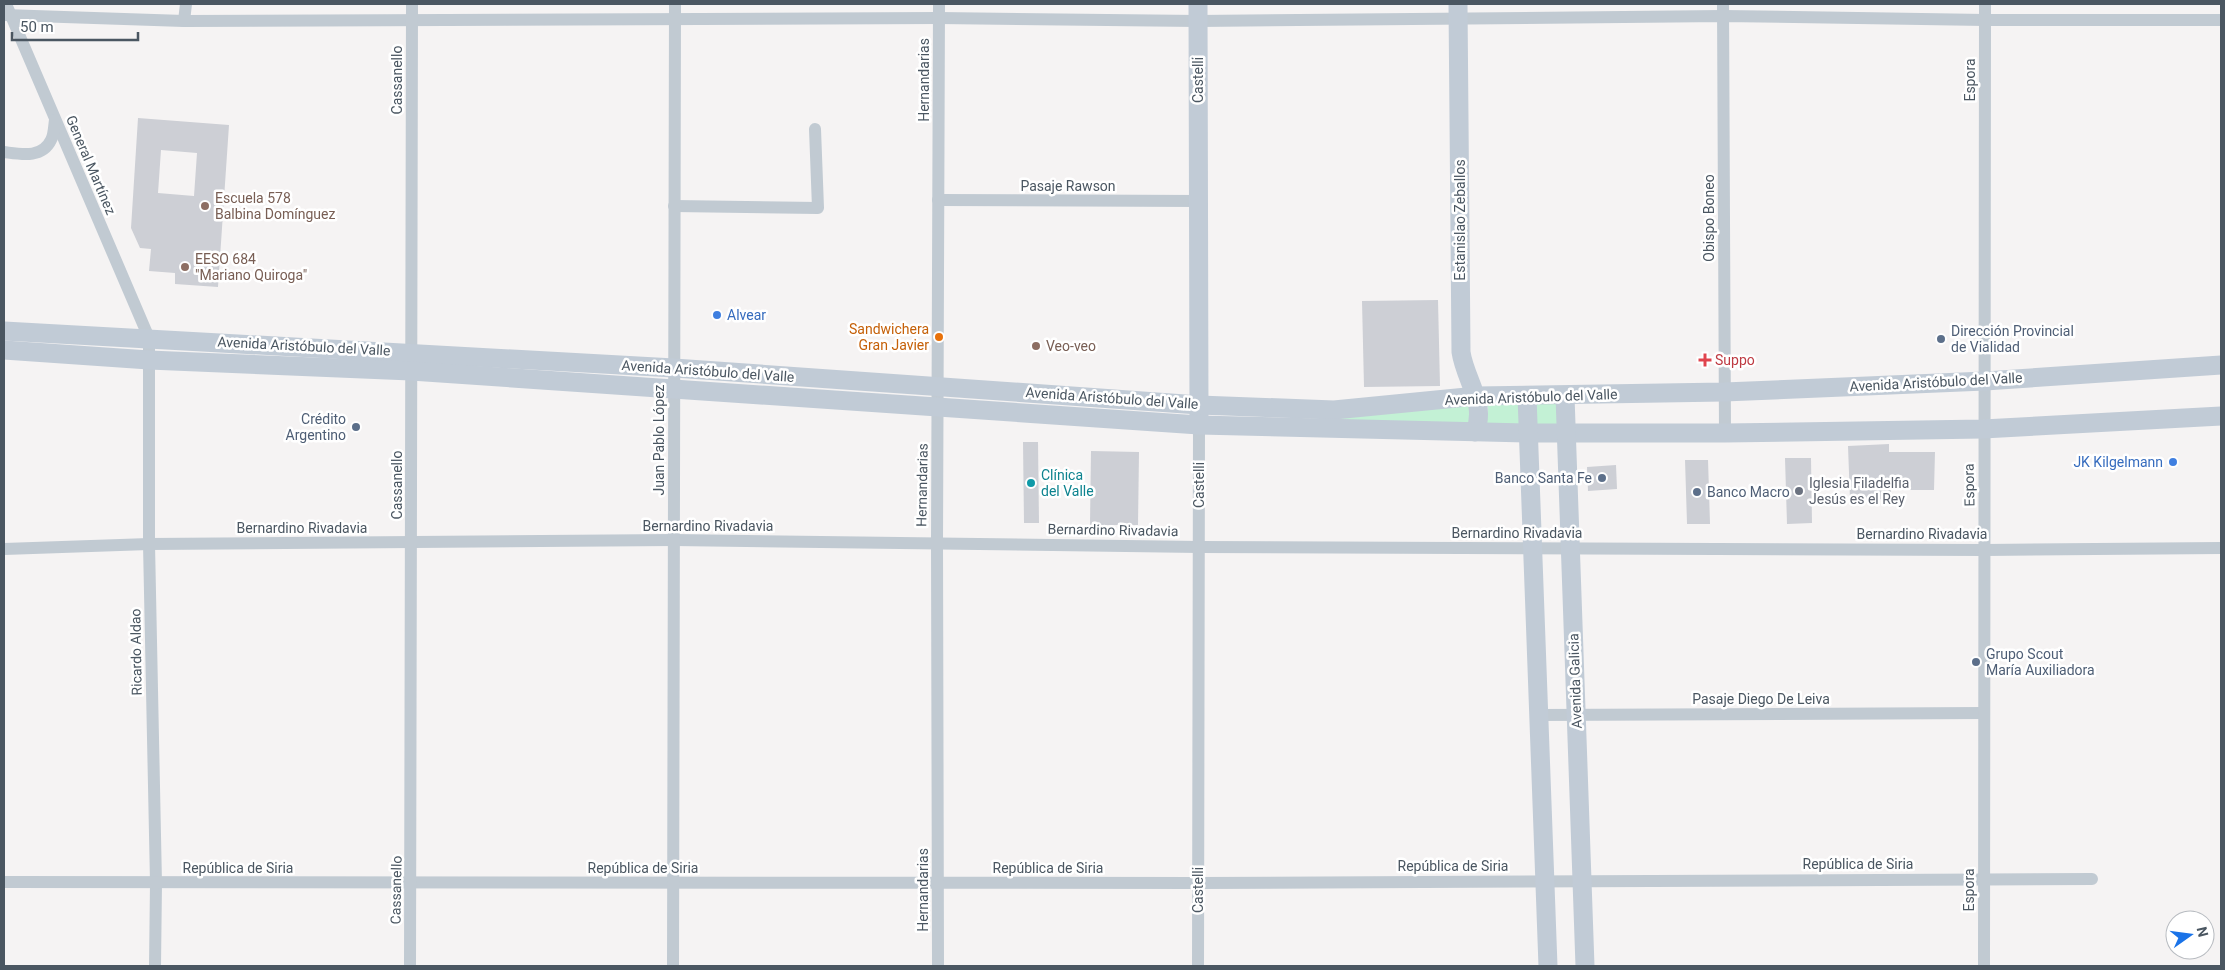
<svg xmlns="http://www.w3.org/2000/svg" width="2225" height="970" font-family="Roboto,sans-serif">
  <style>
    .green { fill: #c3f1d5 }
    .building { fill: #cdcfd5; fill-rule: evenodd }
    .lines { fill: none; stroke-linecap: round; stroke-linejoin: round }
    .street { stroke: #c1cad2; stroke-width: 12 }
    .secondary { stroke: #c1cbd6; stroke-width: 19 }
    .education-dot { fill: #8d6e63; stroke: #fff; stroke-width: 2 }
    .shop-dot { fill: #3f7fe0; stroke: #fff; stroke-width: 2 }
    .food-dot { fill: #e8710a; stroke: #fff; stroke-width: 2 }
    .service-dot { fill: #5c6f8a; stroke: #fff; stroke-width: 2 }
    .health-dot { fill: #e0444e; stroke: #fff; stroke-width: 2 }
    .culture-dot { fill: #0f9aa8; stroke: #fff; stroke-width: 2 }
    .worship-dot { fill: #6b7280; stroke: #fff; stroke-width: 2 }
    .labels { text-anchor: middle; stroke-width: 5; stroke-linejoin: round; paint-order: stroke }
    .street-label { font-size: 14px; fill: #4a5661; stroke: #fff }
    .education-label { font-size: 14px; fill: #785e54; stroke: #fff; text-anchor: start }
    .shop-label { font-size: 14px; fill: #366cbe; stroke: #fff; text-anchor: start }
    .food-label { font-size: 14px; fill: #c56008; stroke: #fff; text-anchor: end }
    .service-label { font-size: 14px; fill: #4e5e75; stroke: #fff; text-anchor: start }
    .health-label { font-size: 14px; fill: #be3a42; stroke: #fff; text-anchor: start }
    .culture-label { font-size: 14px; fill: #0d838f; stroke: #fff; text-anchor: start }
    .worship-label { font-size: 14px; fill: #5b616d; stroke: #fff; text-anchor: start }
  </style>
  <rect width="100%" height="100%" fill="#f5f3f3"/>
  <g class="green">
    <path d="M 1464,402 L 1469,406 L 1471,418 L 1467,424 L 1319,419 Z"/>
    <path d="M 1486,403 L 1519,403 L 1519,426 L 1486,425 L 1488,409 Z"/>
    <path d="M 1534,404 L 1556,404 C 1561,412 1561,417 1556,425 L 1535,426 Z"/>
  </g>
  <g class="building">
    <path d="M 138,118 L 229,125 L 218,287 L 175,284 L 175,273 L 149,271 L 151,249 L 140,248 L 131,228 ZM 161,150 L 197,153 L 194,196 L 158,193 Z"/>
    <path d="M 1438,300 L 1440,386 L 1364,387 L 1362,301 Z"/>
    <path d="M 1023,442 L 1038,442 L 1039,523 L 1024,523 Z"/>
    <path d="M 1889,444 L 1889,452 L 1935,452 L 1934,490 L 1891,490 L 1891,499 L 1850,500 L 1848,446 Z"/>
    <path d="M 1091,451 L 1139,452 L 1138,525 L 1090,525 Z"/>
    <path d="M 1785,458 L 1811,458 L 1812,523 L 1787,524 Z"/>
    <path d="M 1685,460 L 1708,460 L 1710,524 L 1687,524 Z"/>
    <path d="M 1616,465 L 1617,489 L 1588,491 L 1587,467 Z"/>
  </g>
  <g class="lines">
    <g class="street">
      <path d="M 6,4 L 149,338 L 149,544 L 156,883 L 155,966"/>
      <path d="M 1723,4 L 1725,433"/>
      <path d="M 4,15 L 184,21 L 939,18 L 1198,21 L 1723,16 L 1985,20 L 2221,20"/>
      <path d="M 184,21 L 186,4"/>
      <path d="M 4,152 C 20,154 42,159 51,140 C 54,135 54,126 55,120"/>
      <path d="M 938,200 L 1199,201"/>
      <path d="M 674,206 L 818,208 L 815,129"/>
      <path d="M 4,549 L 149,544 L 674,540 L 1199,547 L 1985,550 L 2221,548"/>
      <path d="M 1539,715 L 1984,713"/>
      <path d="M 4,882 L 1198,883 L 2092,879"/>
      <path d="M 410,966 L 412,4"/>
      <path d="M 673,966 L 675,4"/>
      <path d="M 938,966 L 937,543 L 939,4"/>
      <path d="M 1198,966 L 1199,425"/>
      <path d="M 1984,966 L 1985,4"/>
    </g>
    <g class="secondary">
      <path d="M 1198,4 L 1199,417"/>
      <path d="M 1458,4 L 1461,352 C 1465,380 1487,403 1475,432"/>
      <path d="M 4,331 L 674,368 L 1199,405 L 1334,410 L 1477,396 L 1724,392 L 1985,381 L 2221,365"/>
      <path d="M 4,350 L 149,360 L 411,371 L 1199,425 L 1528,433 L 1725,433 L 1983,429 L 2221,416"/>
      <path d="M 1527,396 L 1548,966"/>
      <path d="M 1565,396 L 1585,966"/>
    </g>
  </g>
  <g class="education-dot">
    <circle cx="205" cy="206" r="5"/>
    <circle cx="185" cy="267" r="5"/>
    <circle cx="1036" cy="346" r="5"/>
  </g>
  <g class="shop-dot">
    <circle cx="717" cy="315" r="5"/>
    <circle cx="2173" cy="462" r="5"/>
  </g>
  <circle class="food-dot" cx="939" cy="337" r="5"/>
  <g class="service-dot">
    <circle cx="1941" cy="339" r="5"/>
    <circle cx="356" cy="427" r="5"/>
    <circle cx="1602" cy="478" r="5"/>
    <circle cx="1697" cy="492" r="5"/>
    <circle cx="1976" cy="662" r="5"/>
  </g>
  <path class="health-dot" d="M1702.5 352.5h5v5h5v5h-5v5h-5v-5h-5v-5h5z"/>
  <circle class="culture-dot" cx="1031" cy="483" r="5"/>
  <circle class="worship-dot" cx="1799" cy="491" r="5"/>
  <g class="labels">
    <g class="street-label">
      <text transform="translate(397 80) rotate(-90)" y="5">Cassanello</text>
      <text transform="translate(924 80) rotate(-90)" y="5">Hernandarias</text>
      <text transform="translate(1198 80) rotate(-90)" y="5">Castelli</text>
      <text transform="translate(1970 80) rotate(-90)" y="5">Espora</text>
      <text transform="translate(91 165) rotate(67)" y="5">General Martínez</text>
      <text x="1068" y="191">Pasaje Rawson</text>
      <text transform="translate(1709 218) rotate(-90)" y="5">Obispo Boneo</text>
      <text transform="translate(1460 220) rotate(-90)" y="5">Estanislao Zeballos</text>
      <text transform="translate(304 346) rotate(3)" y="5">Avenida Aristóbulo del Valle</text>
      <text transform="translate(708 371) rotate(4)" y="5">Avenida Aristóbulo del Valle</text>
      <text transform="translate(1936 382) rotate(-3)" y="5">Avenida Aristóbulo del Valle</text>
      <text transform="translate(1531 397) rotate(-2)" y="5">Avenida Aristóbulo del Valle</text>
      <text transform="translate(1112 398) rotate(4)" y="5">Avenida Aristóbulo del Valle</text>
      <text transform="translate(659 440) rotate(-90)" y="5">Juan Pablo López</text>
      <text transform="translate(397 485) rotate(-90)" y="5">Cassanello</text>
      <text transform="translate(922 485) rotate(-89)" y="5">Hernandarias</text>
      <text transform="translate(1199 485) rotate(-90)" y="5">Castelli</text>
      <text transform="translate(1969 485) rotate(-91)" y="5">Espora</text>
      <text x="708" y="531">Bernardino Rivadavia</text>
      <text x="302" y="533">Bernardino Rivadavia</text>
      <text transform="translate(1113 530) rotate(1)" y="5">Bernardino Rivadavia</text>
      <text x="1517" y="538">Bernardino Rivadavia</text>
      <text x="1922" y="539">Bernardino Rivadavia</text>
      <text transform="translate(136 652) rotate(-91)" y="5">Ricardo Aldao</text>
      <text transform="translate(1575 681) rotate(-92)" y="5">Avenida Galicia</text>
      <text x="1761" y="704">Pasaje Diego De Leiva</text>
      <text x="1858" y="869">República de Siria</text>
      <text x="1453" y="871">República de Siria</text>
      <text x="238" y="873">República de Siria</text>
      <text x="643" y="873">República de Siria</text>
      <text x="1048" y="873">República de Siria</text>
      <text transform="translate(396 890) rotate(-89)" y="5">Cassanello</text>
      <text transform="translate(923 890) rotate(-90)" y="5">Hernandarias</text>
      <text transform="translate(1198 890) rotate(-90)" y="5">Castelli</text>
      <text transform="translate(1969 890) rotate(-90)" y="5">Espora</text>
    </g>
    <g class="education-label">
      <text x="215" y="203">Escuela 578<tspan x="215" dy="16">Balbina Domínguez</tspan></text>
      <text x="195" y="264">EESO 684<tspan x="195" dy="16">"Mariano Quiroga"</tspan></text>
      <text x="1046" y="351">Veo-veo</text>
    </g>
    <g class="shop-label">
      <text x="727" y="320">Alvear</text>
      <text x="2163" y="467" text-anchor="end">JK Kilgelmann</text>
    </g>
    <g class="food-label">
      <text x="929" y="334">Sandwichera<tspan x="929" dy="16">Gran Javier</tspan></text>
    </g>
    <g class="service-label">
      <text x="1951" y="336">Dirección Provincial<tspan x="1951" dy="16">de Vialidad</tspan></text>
      <text x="346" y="424" text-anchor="end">Crédito<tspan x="346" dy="16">Argentino</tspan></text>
      <text x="1592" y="483" text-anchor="end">Banco Santa Fe</text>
      <text x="1707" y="497">Banco Macro</text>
      <text x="1986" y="659">Grupo Scout<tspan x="1986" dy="16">María Auxiliadora</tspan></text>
    </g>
    <g class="health-label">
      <text x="1715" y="365">Suppo</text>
    </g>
    <g class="culture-label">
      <text x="1041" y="480">Clínica<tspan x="1041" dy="16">del Valle</tspan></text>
    </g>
    <g class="worship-label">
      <text x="1809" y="488">Iglesia Filadelfia<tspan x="1809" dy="16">Jesús es el Rey</tspan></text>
    </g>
  </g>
  <rect width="2225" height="970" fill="none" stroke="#4a5661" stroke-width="10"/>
  <g transform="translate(2190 935) rotate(76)"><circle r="24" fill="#ffffff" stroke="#b7bbc0"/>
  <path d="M0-4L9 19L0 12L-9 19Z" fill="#1a73e8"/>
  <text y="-8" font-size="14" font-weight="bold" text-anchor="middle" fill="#4a5661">N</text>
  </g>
  <path d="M12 32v8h126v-8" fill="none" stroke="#4a5661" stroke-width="2.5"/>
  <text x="20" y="32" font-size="15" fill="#4a5661" stroke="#ffffff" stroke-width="4" paint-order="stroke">50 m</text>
</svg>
